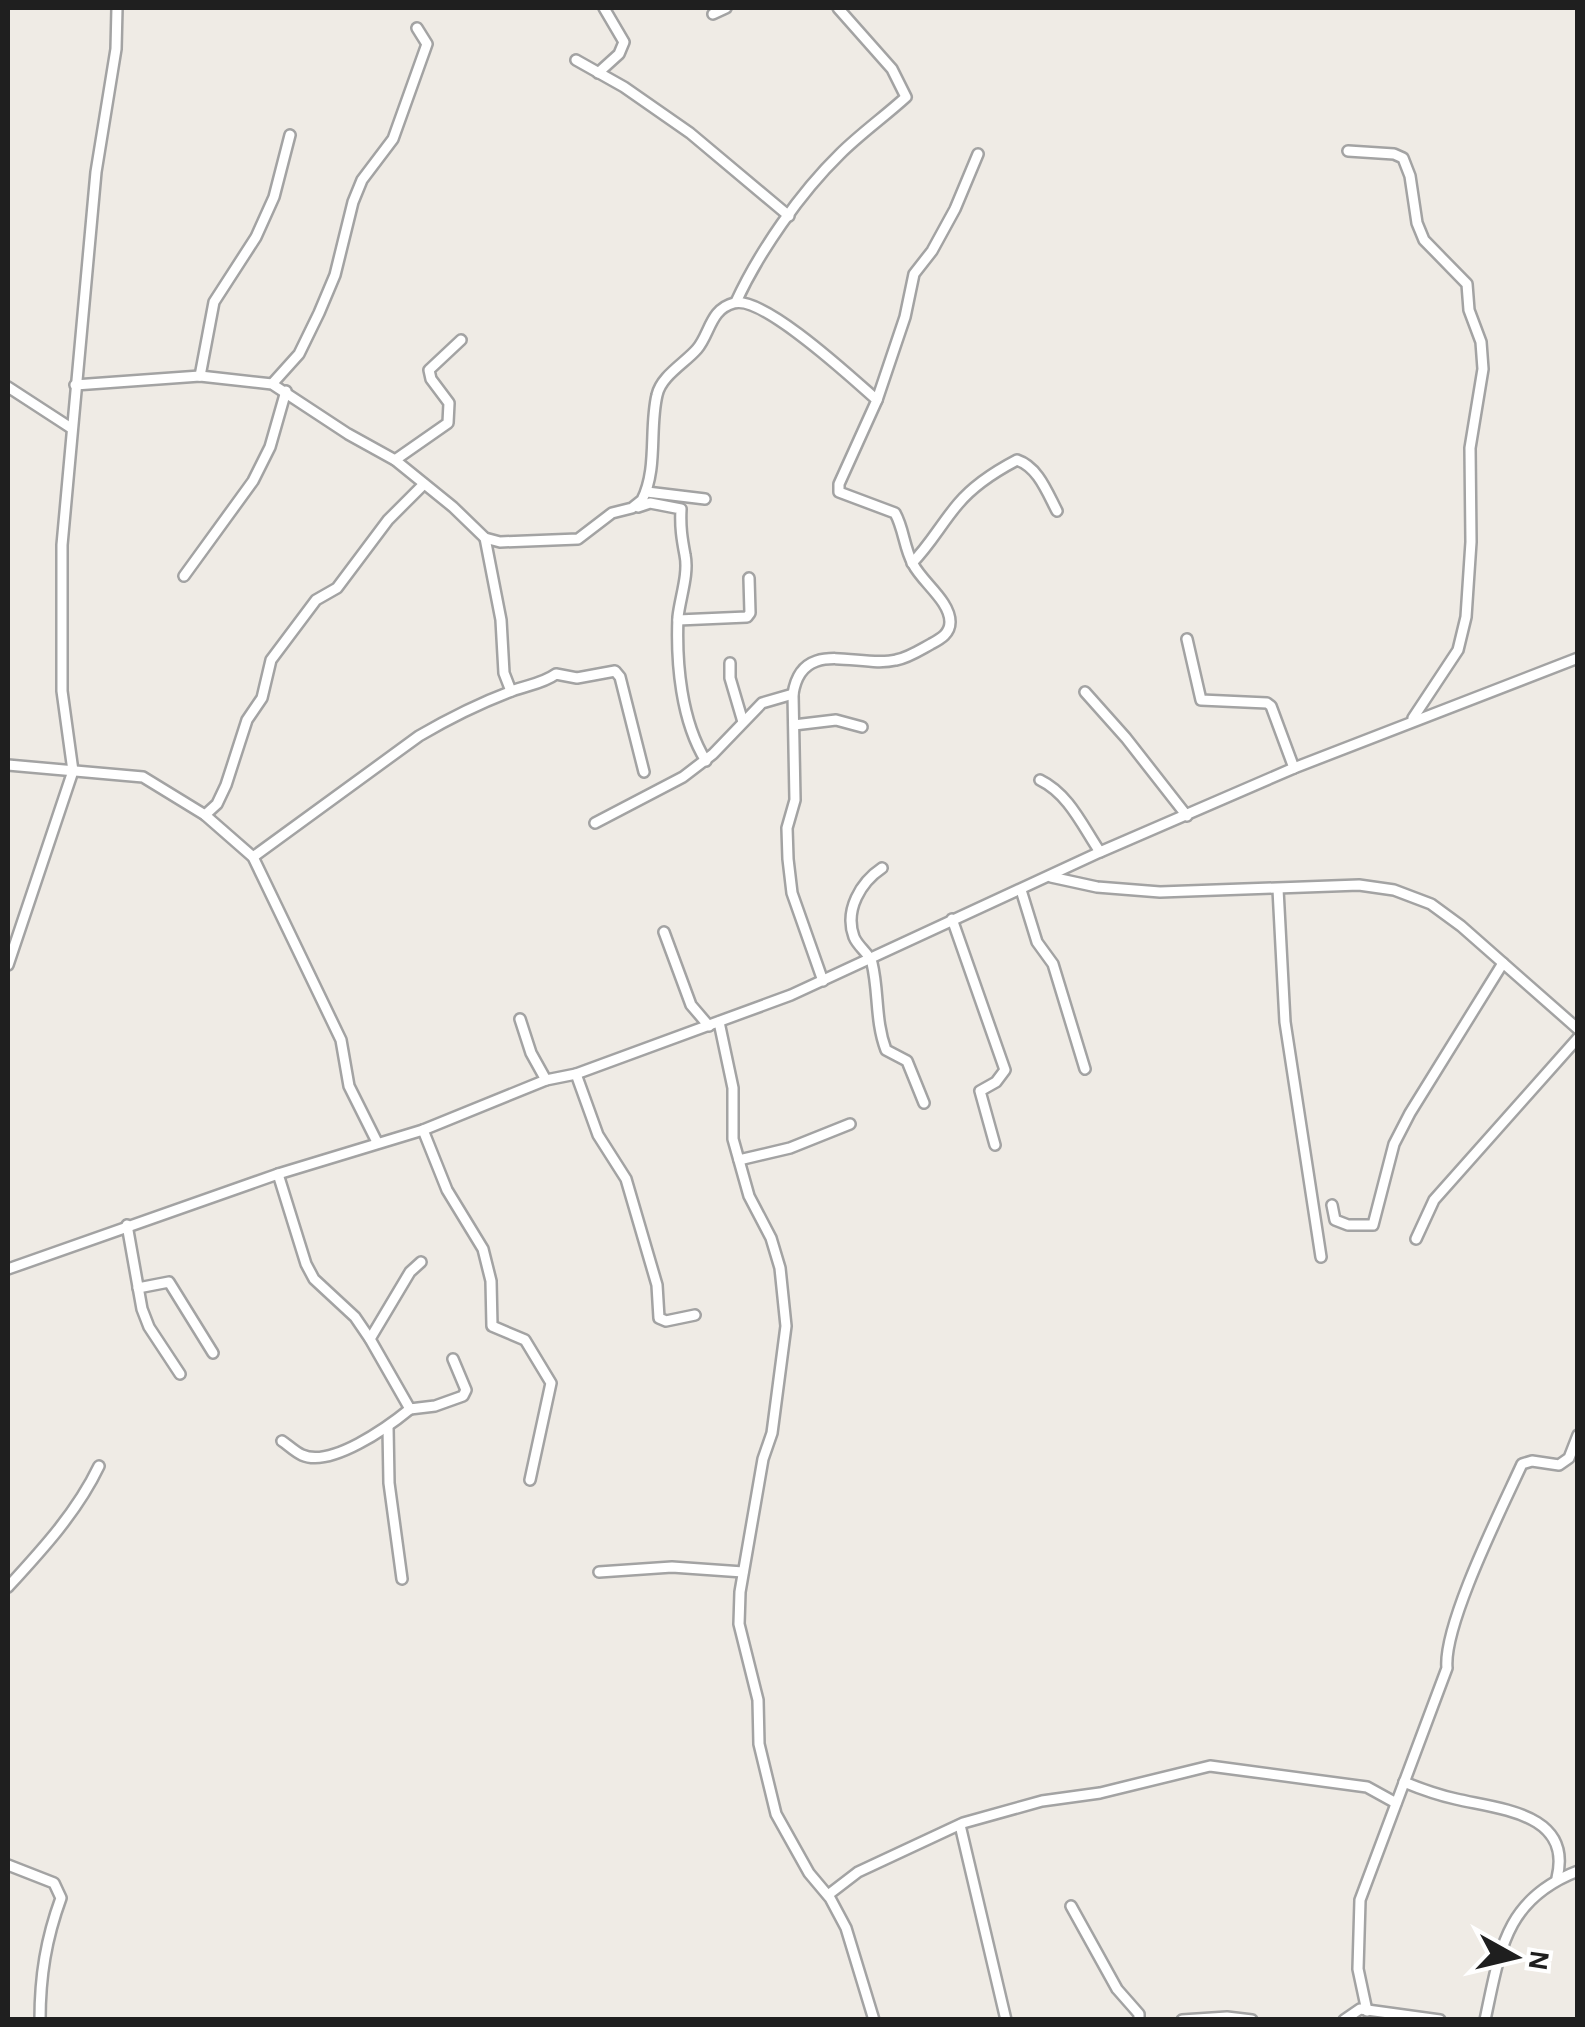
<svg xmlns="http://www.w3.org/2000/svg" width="1585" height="2027" font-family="'Alegreya Sans',sans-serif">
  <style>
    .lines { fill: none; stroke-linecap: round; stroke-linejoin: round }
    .minor-casing { stroke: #a3a3a3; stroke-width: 14 }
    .minor { stroke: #fff; stroke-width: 9 }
  </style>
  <rect width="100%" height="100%" fill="#efebe5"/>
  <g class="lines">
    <g class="minor-casing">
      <g id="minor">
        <path d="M 713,14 L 726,8"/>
        <path d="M 576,60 L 624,87 L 690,133 L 789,216"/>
        <path d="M 598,73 L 619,54 L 624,42 L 604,8"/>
        <path d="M 1348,151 L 1394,154 L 1403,158 L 1410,176 L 1417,223 L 1424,240 L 1467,284 L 1469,310 L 1481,342 L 1483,369 L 1470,448 L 1471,542 L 1466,617 L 1458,650 L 1413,718"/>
        <path d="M 736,302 C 759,252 800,193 840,154 C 860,134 884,117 906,97 L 892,69 L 838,8"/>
        <path d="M 200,376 L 214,302 L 256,237 L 274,197 L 290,135"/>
        <path d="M 272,384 L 299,354 L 319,313 L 335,275 L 353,202 L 362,180 L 393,139 L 427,44 L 417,28"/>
        <path d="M 75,385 L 200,376 L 272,384 L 348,434 L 395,460 L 453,507 L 485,538 L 500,542 L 578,539 L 612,513 L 632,508 L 642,500 C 658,469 649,428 657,395 C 661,376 685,363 697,349 C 710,334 710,309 734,303 C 763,295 853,379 877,400 L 839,484 L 839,492 L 895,513 C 904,529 904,548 913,564 C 922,582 950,601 950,622 C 950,634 940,639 931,644 C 920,650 908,658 896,660 C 859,669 802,636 793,694 L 795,800 L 787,828 L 788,859 L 792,893 L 823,981"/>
        <path d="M 8,387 L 71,428"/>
        <path d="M 877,400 L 905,317 L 914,274 L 932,251 L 955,209 L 978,154"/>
        <path d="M 395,460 L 448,423 L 449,403 L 431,379 L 429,370 L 461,340"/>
        <path d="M 647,492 L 705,499"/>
        <path d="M 638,507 L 650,503 L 681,509 C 680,527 682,539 685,555 C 689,574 680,598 678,617 C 676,663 681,721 706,761"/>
        <path d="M 485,538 L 501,620 L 504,673 L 511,691"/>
        <path d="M 912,563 C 930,545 941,524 958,504 C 973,486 996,471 1017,460 C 1038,467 1047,492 1057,511"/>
        <path d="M 184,576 L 253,481 L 270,447 L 286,391"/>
        <path d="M 678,620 L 747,617 L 750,613 L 749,578"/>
        <path d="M 1187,639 L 1201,700 L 1267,703 L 1271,706 L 1294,768"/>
        <path d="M 730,663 L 730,678 L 743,722"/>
        <path d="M 1085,692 L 1126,738 L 1187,816"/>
        <path d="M 794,725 L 836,720 L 862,727"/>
        <path d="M 8,765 L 143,777 L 205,815 L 253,857 L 341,1040 L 349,1086 L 377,1142"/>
        <path d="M 1040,780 C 1069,794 1083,827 1100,852"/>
        <path d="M 205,815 L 217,804 L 226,785 L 247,720 L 262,698 L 271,660 L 316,600 L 337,588 L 388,520 L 424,484"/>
        <path d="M 595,823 L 683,777 L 713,754 L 762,703 L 793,694"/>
        <path d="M 253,857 L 419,736 C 448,719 480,703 512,691 C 527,685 542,684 556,674 L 577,678 L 615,671 L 620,677 L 644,772"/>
        <path d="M 882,868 C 861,882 844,910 854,937 C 858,947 869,953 872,963 C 879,992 875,1021 886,1050 L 907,1061 L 924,1103"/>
        <path d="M 1051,877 L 1097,887 L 1160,892 L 1359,885 L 1394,890 L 1431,904 L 1461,926 L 1578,1029"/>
        <path d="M 1278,889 L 1285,1022 L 1321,1257"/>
        <path d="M 1021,890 L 1037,942 L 1053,964 L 1085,1069"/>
        <path d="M 952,919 L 1005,1070 L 996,1082 L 980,1091 L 995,1145"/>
        <path d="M 664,932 L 691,1005 L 709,1026"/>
        <path d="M 8,965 L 73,771 L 62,691 L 62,545 L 96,172 L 116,49 L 117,8"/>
        <path d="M 520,1019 L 531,1053 L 546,1080"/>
        <path d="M 719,1022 L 733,1088 L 733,1139 L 749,1196 L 771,1238 L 780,1268 L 786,1326 L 772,1433 L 763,1459 L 740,1592 L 739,1624 L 758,1700 L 759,1744 L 776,1814 L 809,1873 L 830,1898 L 846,1928 L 874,2020"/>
        <path d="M 576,1074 L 598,1135 L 626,1179 L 657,1285 L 659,1318 L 666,1321 L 695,1315"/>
        <path d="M 423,1130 L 447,1190 L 483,1249 L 491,1281 L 492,1326 L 525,1340 L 551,1383 L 530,1480"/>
        <path d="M 739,1160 L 790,1148 L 850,1124"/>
        <path d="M 278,1174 L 306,1264 L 314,1279 L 355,1317 L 370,1339 L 410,1409 L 435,1406 L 463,1396 L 466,1390 L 453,1359"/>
        <path d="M 1332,1205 L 1335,1220 L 1348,1225 L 1373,1225 L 1394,1144 L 1410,1113 L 1503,963"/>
        <path d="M 127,1225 L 142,1309 L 149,1327 L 180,1374"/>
        <path d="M 1416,1239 L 1434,1200 L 1578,1038"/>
        <path d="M 8,1269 L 278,1174 L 423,1130 L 546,1080 L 576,1074 L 791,995 L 1100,852 L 1294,768 L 1578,658"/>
        <path d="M 138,1288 L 169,1282 L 213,1353"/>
        <path d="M 370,1339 L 410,1272 L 421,1262"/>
        <path d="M 388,1427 L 389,1483 L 402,1579"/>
        <path d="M 282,1441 C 288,1445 295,1452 302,1455 C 331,1468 388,1427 410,1409"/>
        <path d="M 599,1572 L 672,1567 L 743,1572"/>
        <path d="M 8,1587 C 42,1550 77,1512 99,1466"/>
        <path d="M 1404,1782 C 1421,1789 1438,1795 1456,1799 C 1499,1809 1573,1813 1557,1878"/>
        <path d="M 960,1825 L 1006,2020"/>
        <path d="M 8,1865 L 54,1883 L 61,1898 C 46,1939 40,1976 40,2020"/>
        <path d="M 828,1895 L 858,1872 L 963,1823 L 1042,1801 L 1100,1793 L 1210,1766 L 1367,1787 L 1396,1803"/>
        <path d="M 1071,1906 L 1117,1989 L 1139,2014 L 1139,2020"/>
        <path d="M 1367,2011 L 1358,1969 L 1360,1900 L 1447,1668 C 1443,1625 1502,1508 1522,1464 L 1532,1461 L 1559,1465 L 1569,1458 L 1578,1435"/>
        <path d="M 1182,2020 L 1227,2017 L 1252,2020"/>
        <path d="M 1344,2020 L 1360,2009 L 1440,2020"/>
        <path d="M 1485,2020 C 1500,1950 1505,1899 1578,1871"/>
      </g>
    </g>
    <use href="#minor" class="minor"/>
  </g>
  <rect width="1585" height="2027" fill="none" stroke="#1f1f1f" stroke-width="20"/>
  <g transform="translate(1515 1957) rotate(98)" stroke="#ffffff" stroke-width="8" paint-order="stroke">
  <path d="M0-8L18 38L0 25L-18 38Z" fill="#1f1f1f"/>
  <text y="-15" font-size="28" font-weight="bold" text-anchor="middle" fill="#1f1f1f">N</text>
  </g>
</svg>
